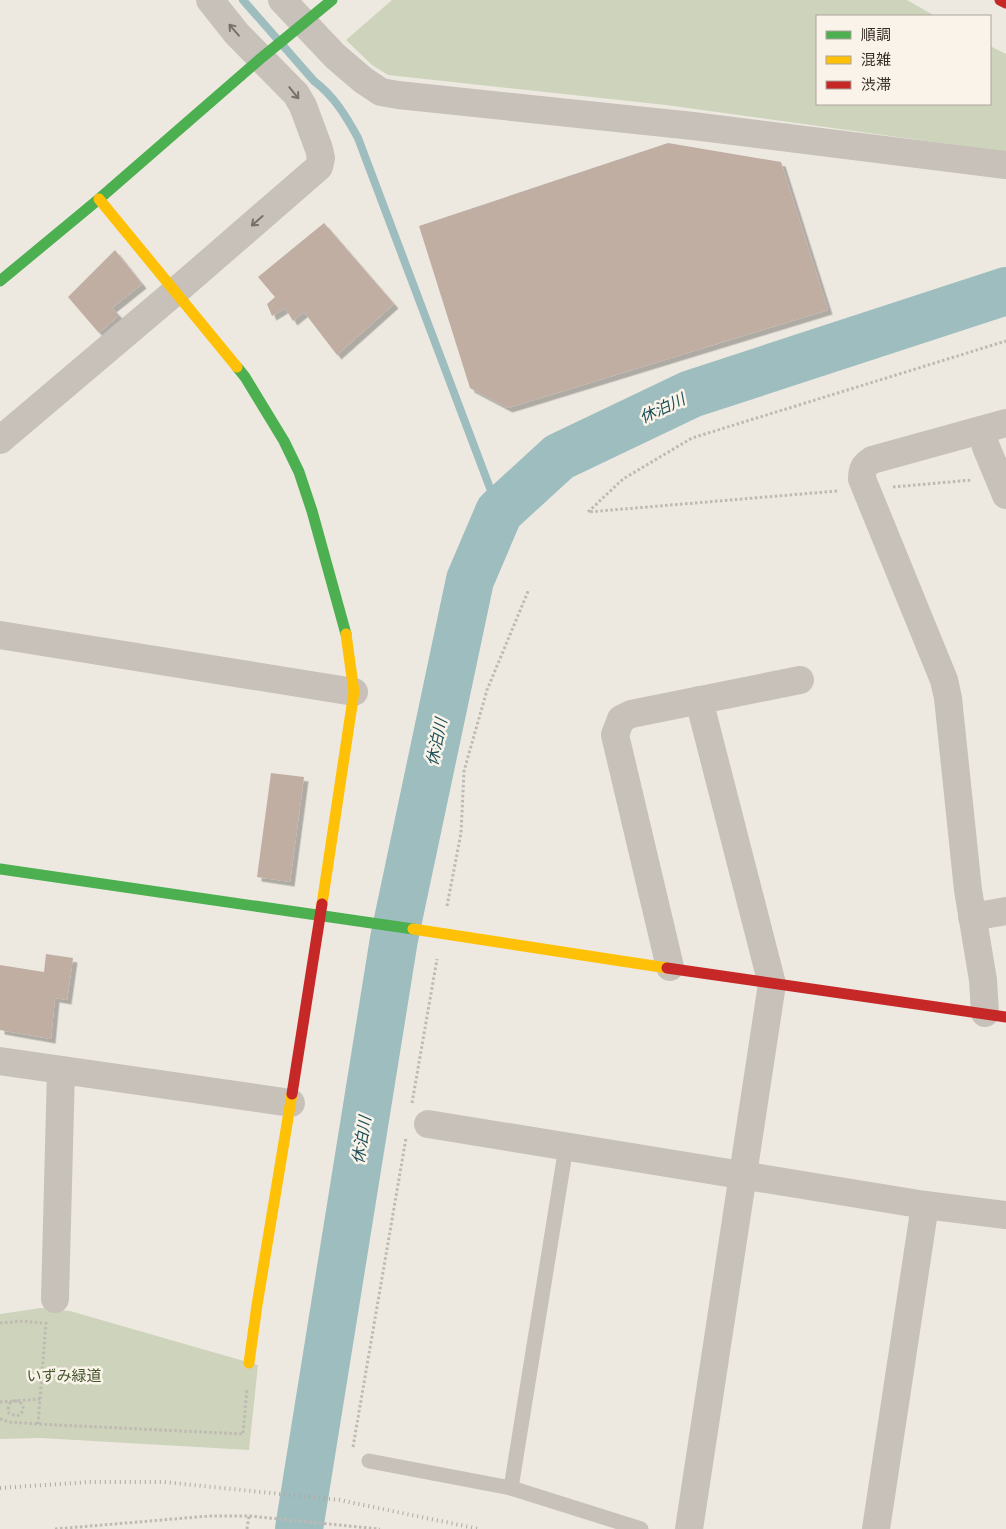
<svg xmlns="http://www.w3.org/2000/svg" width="1006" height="1529" font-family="Quicksand,'Noto Sans JP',sans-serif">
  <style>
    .green { fill: #cdd4bb }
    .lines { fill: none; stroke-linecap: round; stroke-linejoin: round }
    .stream { stroke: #9dbdbf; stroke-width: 8 }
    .river { stroke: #9dbdbf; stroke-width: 48 }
    .building { fill: #c1aea3; filter: url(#shadow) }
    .path { stroke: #bfb9b3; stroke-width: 3; stroke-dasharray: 2.5 2.5; stroke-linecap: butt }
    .lane { stroke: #c7c1ba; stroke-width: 15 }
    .street { stroke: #c7c1ba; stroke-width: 28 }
    .fast { stroke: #4caf50; stroke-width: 11 }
    .slow { stroke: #ffc107; stroke-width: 11 }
    .jam { stroke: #c62828; stroke-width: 11 }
    .rail { stroke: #aea9a5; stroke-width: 4; stroke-dasharray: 1 4; stroke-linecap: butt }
    .oneway { stroke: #78706a }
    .labels { text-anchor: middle; stroke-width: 5; stroke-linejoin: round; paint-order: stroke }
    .park-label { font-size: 15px; fill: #43562c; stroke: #faf3e9 }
    .water-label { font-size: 16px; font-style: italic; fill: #1d515a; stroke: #faf3e9 }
  </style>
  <defs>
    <filter id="shadow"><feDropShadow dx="4.5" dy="4.5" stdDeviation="0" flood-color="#0004"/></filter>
  </defs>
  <rect width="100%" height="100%" fill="#ede9e1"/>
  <g class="green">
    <path d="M 392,0 L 907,0 L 935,16 L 817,16 L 817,104 L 990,104 L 990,46 L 1006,54 L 1006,152 L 666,105 L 388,75 L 372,65 L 346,40 Z"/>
    <path d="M 41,1308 L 70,1311 L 258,1365 L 249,1450 L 41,1438 L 0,1439 L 0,1314 Z"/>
  </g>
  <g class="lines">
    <path class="stream" d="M 243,0 L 314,81 C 334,96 346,116 358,138 L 499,512"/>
    <path class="river" d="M 299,1529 L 394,939 L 470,580 L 499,512 L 559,457 L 691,394 L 1006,291"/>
  </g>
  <g class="building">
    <path d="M 668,143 L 781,162 L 828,310 L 508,408 L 470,388 L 419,226 Z"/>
    <path d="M 324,223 L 394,304 L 337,355 L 304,312 L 293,321 L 285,308 L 272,316 L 267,304 L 275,297 L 258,277 Z"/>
    <path d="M 115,250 L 142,284 L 112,308 L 119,315 L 99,333 L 68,297 Z"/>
    <path d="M 271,773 L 304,777 L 290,882 L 257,877 Z"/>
    <path d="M 46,954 L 73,958 L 67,1000 L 55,998 L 51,1039 L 0,1030 L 0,965 L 44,972 Z"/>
  </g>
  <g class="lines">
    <g class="path">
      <path d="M 893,487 L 972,480"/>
      <path d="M 837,491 L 588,512 L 623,479 L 692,438 L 1006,341"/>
      <path d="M 447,906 L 461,833 L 464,771 L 487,690 L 529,589"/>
      <path d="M 412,1103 L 437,959"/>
      <path d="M 0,1323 L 23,1321 L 42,1323"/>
      <path d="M 0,1402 L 16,1401 C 26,1403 25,1414 16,1416 L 9,1413 L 8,1409 L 10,1403 L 13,1401 L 40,1399"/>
      <path d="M 0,1419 L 9,1422 L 38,1424 L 243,1434 L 247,1388"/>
      <path d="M 38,1424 L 46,1322"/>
      <path d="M 353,1447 L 406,1138"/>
      <path d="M 55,1529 L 209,1516 L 249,1516 L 380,1529"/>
      <path d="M 247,1529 L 249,1516"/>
    </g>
    <g class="lane">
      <path d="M 369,1461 L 511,1488 L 641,1529"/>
      <path d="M 511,1488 L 566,1147"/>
    </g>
    <g class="street">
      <path d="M 282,0 L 335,56 L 363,80 L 381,92 L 398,95 L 693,126 L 1006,165"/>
      <path d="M 981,430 L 986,447 L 1006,495"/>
      <path d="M 0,440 L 176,291 L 319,167 L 321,158 L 319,149 L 303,106 L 296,94 L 237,34 L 210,0"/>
      <path d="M 0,635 L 354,692"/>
      <path d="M 972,917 L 1006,911"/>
      <path d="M 670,967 L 615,735 L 621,719 L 631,714 L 800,680"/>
      <path d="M 985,1013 L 983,980 L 968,890 L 948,698 L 944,680 L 862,479 C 862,469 864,465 872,460 L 1006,423"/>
      <path d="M 0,1061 L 291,1103"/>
      <path d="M 428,1124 L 925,1205 L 1006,1215"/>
      <path d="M 55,1299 L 61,1070"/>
      <path d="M 689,1529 L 772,984 L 699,700"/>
      <path d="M 876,1529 L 925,1205"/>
    </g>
    <g class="fast">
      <path d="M 0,281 L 99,199 L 260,59 L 332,0"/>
      <path d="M 237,367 L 245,377 L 284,441 L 299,472 L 312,511 L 346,634"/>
      <path d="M 0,869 L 413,929"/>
    </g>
    <g class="slow">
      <path d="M 99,199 L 237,367"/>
      <path d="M 322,904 L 354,692 L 346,634"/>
      <path d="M 413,929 L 667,968"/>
      <path d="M 249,1363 L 257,1305 L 292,1094"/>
    </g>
    <g class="jam">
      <path d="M 1000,0 L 1006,3"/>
      <path d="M 667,968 L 1006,1017"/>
      <path d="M 292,1094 L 322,904"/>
    </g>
    <path class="rail" d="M 0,1488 L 90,1482 L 164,1482 L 339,1500 L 479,1529"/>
  </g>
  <defs><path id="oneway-shaft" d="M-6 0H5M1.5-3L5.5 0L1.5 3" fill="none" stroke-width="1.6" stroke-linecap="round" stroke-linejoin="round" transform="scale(1.25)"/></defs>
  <g class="oneway">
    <use href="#oneway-shaft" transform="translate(234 30) rotate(-131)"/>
    <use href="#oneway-shaft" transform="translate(294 93) rotate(51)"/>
    <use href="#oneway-shaft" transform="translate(257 221) rotate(139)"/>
  </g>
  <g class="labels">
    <g class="park-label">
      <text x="64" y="1381">いずみ緑道</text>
    </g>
    <g class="water-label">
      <text transform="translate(662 408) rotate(-25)" y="6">休泊川</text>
      <text transform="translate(436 742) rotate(-78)" y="6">休泊川</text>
      <text transform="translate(361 1140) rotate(-81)" y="6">休泊川</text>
    </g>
  </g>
  <rect x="816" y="15" width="175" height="90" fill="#faf3e9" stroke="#aca49c"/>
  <rect x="826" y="31" width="25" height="8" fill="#4caf50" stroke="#aca49c"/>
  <text x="861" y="40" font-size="15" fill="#372e28">順調</text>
  <rect x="826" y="56" width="25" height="8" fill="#ffc107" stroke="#aca49c"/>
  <text x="861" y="65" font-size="15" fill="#372e28">混雑</text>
  <rect x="826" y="81" width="25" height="8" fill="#c62828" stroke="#aca49c"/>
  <text x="861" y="90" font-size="15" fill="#372e28">渋滞</text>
</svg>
